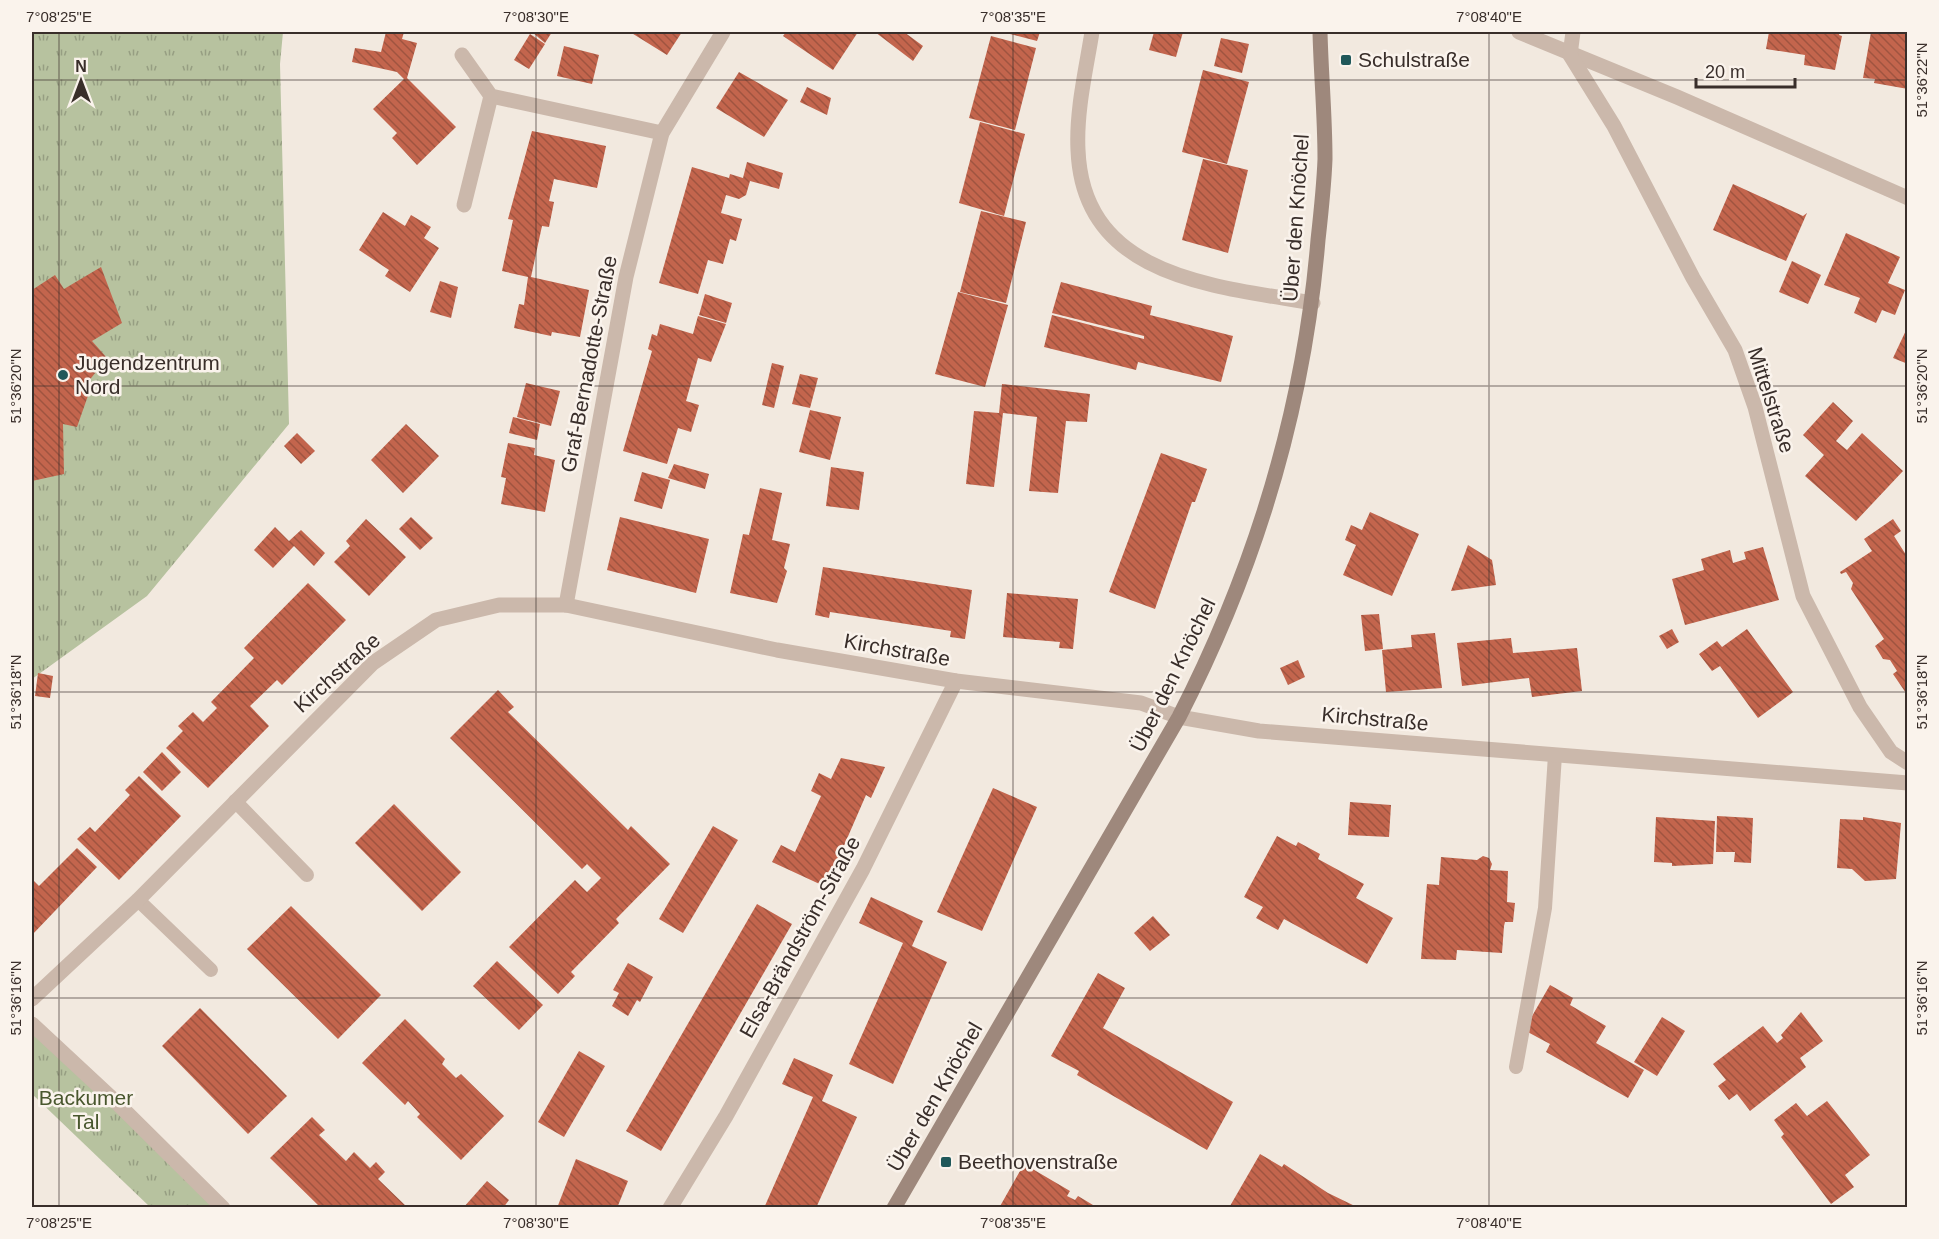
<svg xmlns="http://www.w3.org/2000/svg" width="1939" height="1239" font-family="Arial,sans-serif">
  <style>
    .park { fill: url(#park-tufts) }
    .building { fill: url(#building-back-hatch) }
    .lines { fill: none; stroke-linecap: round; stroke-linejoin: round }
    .service { stroke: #cbb8ab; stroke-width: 14 }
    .minor { stroke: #cbb8ab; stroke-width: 15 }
    .secondary { stroke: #9e887c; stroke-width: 15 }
    .ticks { fill: none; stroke: #392e2a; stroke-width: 1.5; stroke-opacity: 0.45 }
    .poi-dot { fill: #20585a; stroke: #faf3ec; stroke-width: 2 }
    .labels { text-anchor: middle; stroke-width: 5; stroke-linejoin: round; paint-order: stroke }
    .poi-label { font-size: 21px; fill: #392e2a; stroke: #faf3ec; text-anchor: start }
    .street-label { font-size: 21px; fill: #392e2a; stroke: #faf3ec }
    .park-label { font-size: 21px; fill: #49572e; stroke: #faf3ec }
    .neatline { fill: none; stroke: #392e2a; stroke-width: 2 }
    .ticks-label { font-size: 15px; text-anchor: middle; fill: #392e2a }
  </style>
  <defs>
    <pattern id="park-tufts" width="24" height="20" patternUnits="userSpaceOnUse" patternTransform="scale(1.5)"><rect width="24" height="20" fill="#b7c29f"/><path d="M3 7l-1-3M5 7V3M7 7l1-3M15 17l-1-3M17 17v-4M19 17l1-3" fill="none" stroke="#969e82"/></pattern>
    <pattern id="building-back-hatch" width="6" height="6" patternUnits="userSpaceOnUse" patternTransform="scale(1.5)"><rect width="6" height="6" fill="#c3654d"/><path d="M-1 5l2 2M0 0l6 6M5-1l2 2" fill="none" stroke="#9f5440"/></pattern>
  </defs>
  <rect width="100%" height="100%" fill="#f2e9df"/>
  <g class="park">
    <path d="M 32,32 L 283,32 L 280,64 L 289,424 L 147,596 L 32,679 Z"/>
    <path d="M 32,1024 L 223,1207 L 150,1207 L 32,1094 Z"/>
  </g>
  <g class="building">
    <path d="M 386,32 L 404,32 L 402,39 L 417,43 L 407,78 L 456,127 L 417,165 L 392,138 L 397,133 L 373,109 L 404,79 L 397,72 L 352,62 L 355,48 L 381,52 Z"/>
    <path d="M 532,32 L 552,32 L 545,43 Z"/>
    <path d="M 630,32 L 682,32 L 667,55 Z"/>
    <path d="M 786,32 L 858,32 L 833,70 L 783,36 Z"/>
    <path d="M 875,32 L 904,32 L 923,46 L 913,61 Z"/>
    <path d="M 1011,32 L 1040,32 L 1037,41 L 1010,34 Z"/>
    <path d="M 1154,32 L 1183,32 L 1176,57 L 1149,50 Z"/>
    <path d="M 1769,32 L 1840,32 L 1839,35 L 1842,36 L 1835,70 L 1804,65 L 1805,55 L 1766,49 Z"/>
    <path d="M 1871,32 L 1908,32 L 1908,89 L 1874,83 L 1875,79 L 1863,78 Z"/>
    <path d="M 530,34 L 545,44 L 529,69 L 514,60 Z"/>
    <path d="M 991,36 L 1036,48 L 1015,130 L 969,118 Z"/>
    <path d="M 1221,38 L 1249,44 L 1242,73 L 1214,66 Z"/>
    <path d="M 564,46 L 599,55 L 592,84 L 557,76 Z"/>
    <path d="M 1203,70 L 1249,82 L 1227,164 L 1182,152 Z"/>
    <path d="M 739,72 L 788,100 L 764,137 L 716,108 Z"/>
    <path d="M 807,87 L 831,98 L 827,115 L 800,102 Z"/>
    <path d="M 980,122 L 1025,134 L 1004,216 L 959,203 Z"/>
    <path d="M 532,131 L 606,146 L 597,188 L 554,179 L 549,201 L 554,202 L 549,227 L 542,226 L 531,277 L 589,290 L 580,337 L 552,332 L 551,336 L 514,328 L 519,304 L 524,305 L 528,277 L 502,271 L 513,220 L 508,219 Z"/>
    <path d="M 1203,159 L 1248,170 L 1228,253 L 1182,240 Z"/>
    <path d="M 747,162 L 783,173 L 779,189 L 750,181 L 746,195 L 739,199 L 726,195 L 721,213 L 742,219 L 736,241 L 730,239 L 723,264 L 708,260 L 698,294 L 659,283 L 692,167 L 729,178 L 730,174 L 743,178 Z"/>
    <path d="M 1733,184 L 1803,216 L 1807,213 L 1786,261 L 1713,230 Z"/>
    <path d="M 981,211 L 1026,222 L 1006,303 L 960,292 Z"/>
    <path d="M 383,212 L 405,226 L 411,215 L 431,227 L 424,238 L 439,248 L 410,292 L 385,276 L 389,270 L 359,250 Z"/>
    <path d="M 1846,233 L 1900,257 L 1888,283 L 1905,290 L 1895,315 L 1882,310 L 1876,323 L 1854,313 L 1860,298 L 1824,285 Z"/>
    <path d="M 1792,261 L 1821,275 L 1808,304 L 1779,292 Z"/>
    <path d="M 101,267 L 122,323 L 92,341 L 107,358 L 84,387 L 90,390 L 77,427 L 63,424 L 64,474 L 32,481 L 32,290 L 55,275 L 64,289 Z"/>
    <path d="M 440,281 L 458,287 L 451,318 L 430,312 Z"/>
    <path d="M 1061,282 L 1152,306 L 1150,315 L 1233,336 L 1221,382 L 1138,362 L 1136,370 L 1044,347 L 1052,315 L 1144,339 L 1144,336 L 1052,313 Z"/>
    <path d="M 958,292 L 1008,305 L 985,387 L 935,374 Z"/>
    <path d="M 705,294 L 732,303 L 726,323 L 699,315 Z"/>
    <path d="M 698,316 L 726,324 L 711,362 L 698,358 L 686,401 L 699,405 L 691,432 L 678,428 L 667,464 L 623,451 L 652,351 L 648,349 L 652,334 L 657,336 L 660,324 L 693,334 Z"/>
    <path d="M 1908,326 L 1908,364 L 1893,358 Z"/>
    <path d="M 772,363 L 784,366 L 774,408 L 762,405 Z"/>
    <path d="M 800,374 L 818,378 L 810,408 L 792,404 Z"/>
    <path d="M 526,383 L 560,391 L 551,426 L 517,417 Z"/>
    <path d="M 1002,384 L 1090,394 L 1087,422 L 1066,421 L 1058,493 L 1029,491 L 1037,417 L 1003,413 L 994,487 L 966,484 L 974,411 L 999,413 Z"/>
    <path d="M 1833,402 L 1853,421 L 1836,441 L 1847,450 L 1862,433 L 1903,471 L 1856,521 L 1805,476 L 1824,455 L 1803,435 Z"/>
    <path d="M 810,410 L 841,417 L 830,460 L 799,452 Z"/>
    <path d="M 513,417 L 540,424 L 537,440 L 509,433 Z"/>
    <path d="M 406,424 L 439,456 L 403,493 L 371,460 Z"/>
    <path d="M 297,433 L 315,451 L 301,464 L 284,446 Z"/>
    <path d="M 508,443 L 535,448 L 534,455 L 555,460 L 545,512 L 501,504 L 506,478 L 501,477 Z"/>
    <path d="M 1161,453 L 1207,469 L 1195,502 L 1192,502 L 1155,609 L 1109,592 Z"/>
    <path d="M 674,464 L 709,474 L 705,489 L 668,478 Z"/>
    <path d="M 831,467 L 864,472 L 859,510 L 826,506 Z"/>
    <path d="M 642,472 L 670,480 L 662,509 L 634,501 Z"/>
    <path d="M 760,488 L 782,493 L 772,540 L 790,544 L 784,568 L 787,571 L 777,603 L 730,593 L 743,534 L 749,535 Z"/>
    <path d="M 1370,512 L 1419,534 L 1392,596 L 1343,575 L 1356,545 L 1345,540 L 1351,525 L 1362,530 Z"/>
    <path d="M 411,517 L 433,538 L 420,550 L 399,529 Z"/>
    <path d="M 620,517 L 709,539 L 696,593 L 607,570 Z"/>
    <path d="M 366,519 L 406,557 L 369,596 L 334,562 L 350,546 L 346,541 Z"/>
    <path d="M 1893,519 L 1901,531 L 1894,536 L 1908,558 L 1908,696 L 1893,674 L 1897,671 L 1890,660 L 1883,659 L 1875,646 L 1884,639 L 1851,589 L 1853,583 L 1846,572 L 1841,574 L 1840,572 L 1872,551 L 1864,539 Z"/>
    <path d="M 275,527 L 289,541 L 301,530 L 325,553 L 314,566 L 294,546 L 273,568 L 254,550 Z"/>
    <path d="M 1468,545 L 1492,560 L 1496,585 L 1451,591 Z"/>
    <path d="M 1763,547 L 1779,600 L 1685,625 L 1672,579 L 1704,570 L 1701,559 L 1730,550 L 1733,563 L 1746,559 L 1744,552 Z"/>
    <path d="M 823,567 L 972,590 L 965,639 L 950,637 L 951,631 L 830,612 L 829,618 L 815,615 Z"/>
    <path d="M 308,583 L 346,620 L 282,685 L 277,680 L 250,706 L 269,726 L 208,788 L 166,748 L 183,731 L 178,726 L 193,712 L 203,722 L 217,708 L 211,702 L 254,658 L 244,648 Z"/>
    <path d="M 1007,593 L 1078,599 L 1073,649 L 1059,648 L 1060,642 L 1003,637 Z"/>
    <path d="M 1379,614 L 1383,649 L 1365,651 L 1361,615 Z"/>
    <path d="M 1672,629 L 1679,642 L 1667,649 L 1659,636 Z"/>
    <path d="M 1747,629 L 1793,692 L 1758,718 L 1720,666 L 1712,671 L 1699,654 L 1717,641 L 1722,647 Z"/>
    <path d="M 1435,633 L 1442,688 L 1386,692 L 1382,650 L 1412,647 L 1411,635 Z"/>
    <path d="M 1511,638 L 1513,653 L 1577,648 L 1582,691 L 1532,697 L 1529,678 L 1462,686 L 1457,643 Z"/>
    <path d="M 1298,660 L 1305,677 L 1288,685 L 1280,668 Z"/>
    <path d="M 38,673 L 53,676 L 50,698 L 35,696 Z"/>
    <path d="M 498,690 L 514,707 L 508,712 L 628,830 L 631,826 L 670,864 L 616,919 L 619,923 L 571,972 L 575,976 L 558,994 L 509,947 L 575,880 L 587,892 L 601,878 L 587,864 L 582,869 L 450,738 Z"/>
    <path d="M 162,752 L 181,772 L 162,791 L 143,772 Z"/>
    <path d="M 841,758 L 885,767 L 871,798 L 866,795 L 826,887 L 772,862 L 781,845 L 795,852 L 821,796 L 811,791 L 819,773 L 831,779 Z"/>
    <path d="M 139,776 L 181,816 L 119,880 L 77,839 L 90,827 L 95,832 L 130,795 L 125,790 Z"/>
    <path d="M 993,788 L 1037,807 L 982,931 L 937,912 Z"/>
    <path d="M 1350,802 L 1391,805 L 1389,837 L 1348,835 Z"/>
    <path d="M 394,804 L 461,872 L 422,911 L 355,843 Z"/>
    <path d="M 1717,816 L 1753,818 L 1751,863 L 1734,862 L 1735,852 L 1716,852 Z"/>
    <path d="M 1656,817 L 1715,821 L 1713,864 L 1672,866 L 1672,863 L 1654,862 Z"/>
    <path d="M 1863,817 L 1901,823 L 1896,879 L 1865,881 L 1852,869 L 1837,868 L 1840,819 L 1863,820 Z"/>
    <path d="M 713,826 L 738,840 L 683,933 L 659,919 Z"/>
    <path d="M 1277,836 L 1296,846 L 1298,842 L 1320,854 L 1318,859 L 1364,884 L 1356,898 L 1393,918 L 1367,964 L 1284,919 L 1278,930 L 1256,918 L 1263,907 L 1244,897 Z"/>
    <path d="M 77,848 L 97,867 L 32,935 L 32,879 L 39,886 Z"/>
    <path d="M 1483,856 L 1489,858 L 1492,864 L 1490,870 L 1508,871 L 1507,902 L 1515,903 L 1513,922 L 1505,922 L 1504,926 L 1502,953 L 1457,950 L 1456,960 L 1421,959 L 1427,884 L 1439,885 L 1441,857 L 1477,860 Z"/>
    <path d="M 871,897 L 923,921 L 912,946 L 947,962 L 893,1084 L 849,1064 L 903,943 L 859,923 Z"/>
    <path d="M 757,904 L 792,924 L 661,1151 L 626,1131 Z"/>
    <path d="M 291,906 L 381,995 L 338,1039 L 247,949 Z"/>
    <path d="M 1153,916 L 1170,935 L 1150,951 L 1134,933 Z"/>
    <path d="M 497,961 L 543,1005 L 519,1030 L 473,986 Z"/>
    <path d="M 628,963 L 653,977 L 640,1002 L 637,1000 L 628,1016 L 612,1006 L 619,993 L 613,990 Z"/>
    <path d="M 1098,973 L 1125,988 L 1103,1028 L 1233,1102 L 1207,1150 L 1077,1075 L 1079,1071 L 1051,1056 Z"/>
    <path d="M 1550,985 L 1573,998 L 1570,1005 L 1606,1026 L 1596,1043 L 1644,1070 L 1628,1098 L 1546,1052 L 1550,1044 L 1524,1030 Z"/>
    <path d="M 200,1008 L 287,1096 L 248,1134 L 162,1046 Z"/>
    <path d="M 1801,1012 L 1823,1041 L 1800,1058 L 1806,1067 L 1750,1111 L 1737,1094 L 1729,1100 L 1718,1086 L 1726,1080 L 1713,1064 L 1763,1026 L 1777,1043 L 1783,1038 L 1781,1035 Z"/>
    <path d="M 1662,1017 L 1685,1031 L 1657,1076 L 1634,1062 Z"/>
    <path d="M 405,1019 L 445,1059 L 442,1064 L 456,1078 L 461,1074 L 504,1116 L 461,1160 L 417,1117 L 420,1114 L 408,1101 L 405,1105 L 362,1063 Z"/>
    <path d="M 579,1051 L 605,1066 L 564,1137 L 538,1122 Z"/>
    <path d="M 794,1058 L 833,1075 L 822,1101 L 857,1117 L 816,1208 L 764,1208 L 813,1097 L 782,1084 Z"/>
    <path d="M 1827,1101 L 1870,1155 L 1845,1175 L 1854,1187 L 1831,1204 L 1781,1137 L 1784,1134 L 1774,1120 L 1796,1103 L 1807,1116 Z"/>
    <path d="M 312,1117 L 325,1130 L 319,1135 L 346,1161 L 354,1152 L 370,1168 L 376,1162 L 385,1172 L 378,1179 L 408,1208 L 321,1208 L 270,1158 Z"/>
    <path d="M 1260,1154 L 1282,1167 L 1284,1164 L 1328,1193 L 1359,1208 L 1232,1208 L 1230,1206 Z"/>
    <path d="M 576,1159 L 628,1181 L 617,1208 L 557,1208 Z"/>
    <path d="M 1024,1164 L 1070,1191 L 1067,1196 L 1075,1200 L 1078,1196 L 1098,1208 L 999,1208 Z"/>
    <path d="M 487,1181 L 509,1200 L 503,1208 L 463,1208 Z"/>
  </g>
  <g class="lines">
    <g class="service">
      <path d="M 235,801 L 307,875"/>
      <path d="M 138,900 L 211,970"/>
      <path d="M 1516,1067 L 1545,908 L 1555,755"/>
    </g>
    <g class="minor">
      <path d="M 1092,32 C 1086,70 1076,111 1078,150 C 1083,278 1215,286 1313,303"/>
      <path d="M 1519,32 L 1677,97 L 1908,198"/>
      <path d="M 1573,32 L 1570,55 L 1614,126 L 1693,278 L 1735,350 L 1755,407 L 1803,596 L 1860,707 L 1891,752 L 1908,763"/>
      <path d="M 462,55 L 491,96 L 662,133"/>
      <path d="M 464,205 L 491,96"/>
      <path d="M 566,605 L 626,277 L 662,133 L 723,32"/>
      <path d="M 32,999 L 138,900 L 373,663 L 436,620 L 499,605 L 566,605 L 777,650 L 956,681 L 1141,703 L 1179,717 L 1259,731 L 1908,783"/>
      <path d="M 32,1024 L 117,1103 L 223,1208"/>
      <path d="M 670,1208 L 726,1116 L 863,869 L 956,681"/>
    </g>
    <path class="secondary" d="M 894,1208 L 1179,717 C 1256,567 1304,409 1318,240 C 1321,213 1324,186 1325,159 C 1325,116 1321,74 1320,32"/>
  </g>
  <path class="ticks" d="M 59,32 L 59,1208M 536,32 L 536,1208M 1013,32 L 1013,1208M 1489,32 L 1489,1208M 32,80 L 1908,80M 32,386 L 1908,386M 32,692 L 1908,692M 32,998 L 1908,998"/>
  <g class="poi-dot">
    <rect x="1340" y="54" width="12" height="12" rx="3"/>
    <circle cx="63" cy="375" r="6"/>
    <rect x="940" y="1156" width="12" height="12" rx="3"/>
  </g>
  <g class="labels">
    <g class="poi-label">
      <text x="1358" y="67">Schulstraße</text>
      <text x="75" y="370">Jugendzentrum<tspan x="75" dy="24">Nord</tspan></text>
      <text x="958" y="1169">Beethovenstraße</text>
    </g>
    <g class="street-label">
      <text transform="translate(1296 218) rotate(-86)" y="7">Über den Knöchel</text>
      <text transform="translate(589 364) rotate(-79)" y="7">Graf-Bernadotte-Straße</text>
      <text transform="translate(1771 400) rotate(72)" y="7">Mittelstraße</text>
      <text transform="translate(897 650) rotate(10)" y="7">Kirchstraße</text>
      <text transform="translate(337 673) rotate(-42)" y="7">Kirchstraße</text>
      <text transform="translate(1173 675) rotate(-64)" y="7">Über den Knöchel</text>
      <text transform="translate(1375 719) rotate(5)" y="7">Kirchstraße</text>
      <text transform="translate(800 937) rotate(-61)" y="7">Elsa-Brändström-Straße</text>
      <text transform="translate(935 1097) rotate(-60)" y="7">Über den Knöchel</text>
    </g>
    <g class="park-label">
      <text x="86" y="1105">Backumer<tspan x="86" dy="24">Tal</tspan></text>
    </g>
  </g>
  <rect width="1939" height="1239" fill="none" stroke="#faf3ec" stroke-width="66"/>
  <g transform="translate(81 81)" stroke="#faf3ec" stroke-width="4.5" paint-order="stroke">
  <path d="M0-4.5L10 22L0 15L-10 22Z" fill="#392e2a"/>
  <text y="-9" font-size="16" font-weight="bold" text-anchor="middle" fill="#392e2a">N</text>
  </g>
  <path d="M1696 78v9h99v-9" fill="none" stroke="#392e2a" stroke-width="3"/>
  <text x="1705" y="78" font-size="18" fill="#392e2a" stroke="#faf3ec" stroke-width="4.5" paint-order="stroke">20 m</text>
  <rect x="33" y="33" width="1873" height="1173" class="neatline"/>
  <g class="ticks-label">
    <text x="59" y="22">7°08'25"E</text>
    <text x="536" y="22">7°08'30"E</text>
    <text x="1013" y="22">7°08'35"E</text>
    <text x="1489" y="22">7°08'40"E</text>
    <text transform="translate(1922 80) rotate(-90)" y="5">51°36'22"N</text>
    <text transform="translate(16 386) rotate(-90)" y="5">51°36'20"N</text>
    <text transform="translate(1922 386) rotate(-90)" y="5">51°36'20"N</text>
    <text transform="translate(16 692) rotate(-90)" y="5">51°36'18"N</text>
    <text transform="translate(1922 692) rotate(-90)" y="5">51°36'18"N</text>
    <text transform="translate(16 998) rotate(-90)" y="5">51°36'16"N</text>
    <text transform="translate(1922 998) rotate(-90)" y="5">51°36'16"N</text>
    <text x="59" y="1228">7°08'25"E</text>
    <text x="536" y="1228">7°08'30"E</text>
    <text x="1013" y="1228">7°08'35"E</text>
    <text x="1489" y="1228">7°08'40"E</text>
  </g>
</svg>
